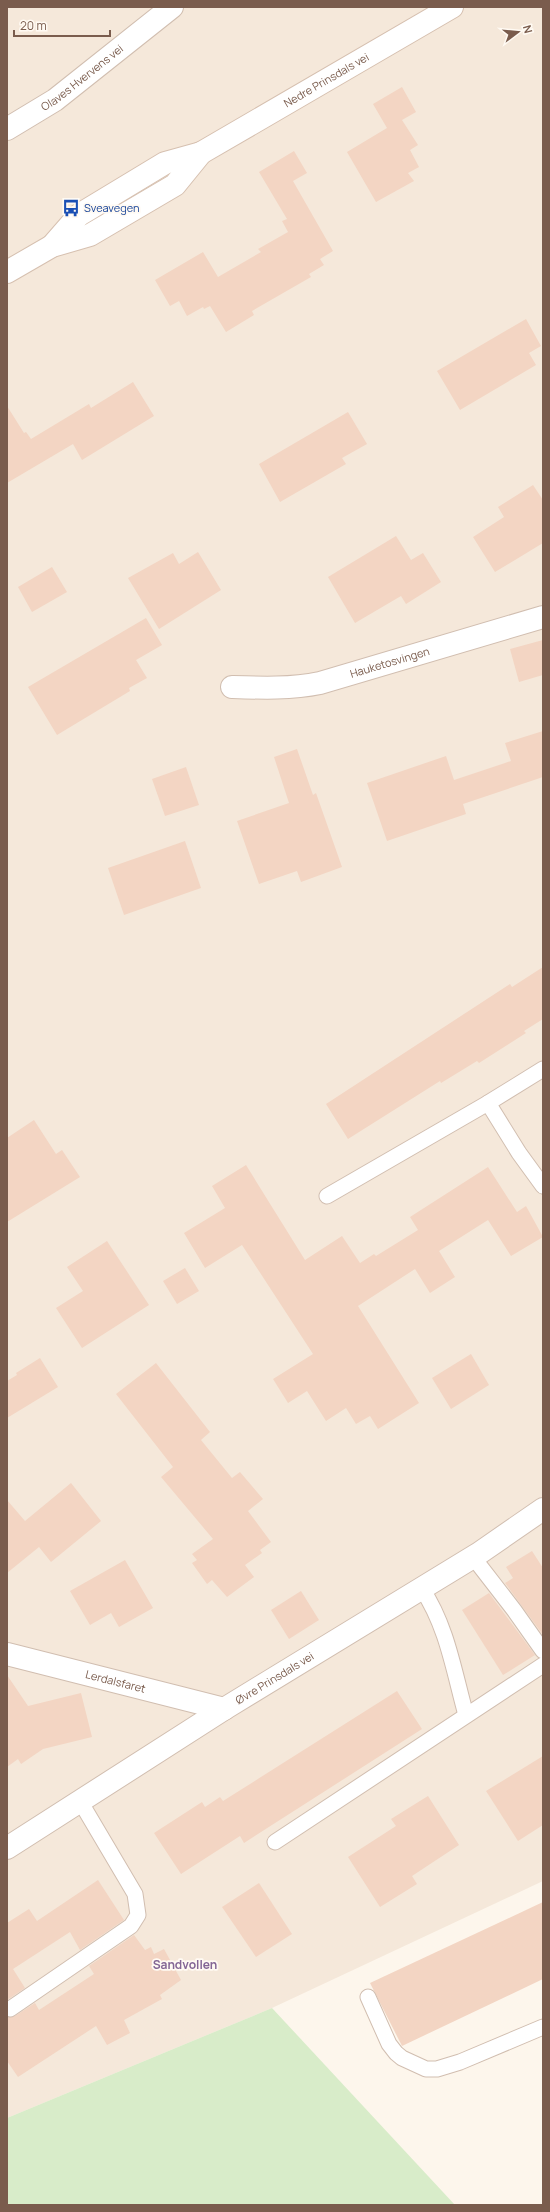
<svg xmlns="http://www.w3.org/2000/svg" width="550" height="2212" font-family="Manrope,sans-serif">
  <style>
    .residential { fill: #f5e8da }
    .green { fill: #d8ecc9 }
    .building { fill: #f3d5c3 }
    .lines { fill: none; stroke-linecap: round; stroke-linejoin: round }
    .lane-casing { stroke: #d1beb0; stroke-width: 17 }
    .street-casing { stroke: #d1beb0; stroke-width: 24 }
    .secondary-casing { stroke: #d6c0b0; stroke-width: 24 }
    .lane { stroke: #fff; stroke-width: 15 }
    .street { stroke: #fff; stroke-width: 22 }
    .secondary { stroke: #fff; stroke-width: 22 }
    .labels { text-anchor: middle; stroke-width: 3.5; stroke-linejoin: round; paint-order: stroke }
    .street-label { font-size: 11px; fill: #7a5c4d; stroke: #fffaf3 }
    .transit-label { font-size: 11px; fill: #164399; stroke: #fffaf3; text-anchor: start }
    .neighbourhood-label { font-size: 12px; font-weight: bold; fill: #846695; stroke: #fffaf3 }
  </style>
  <rect width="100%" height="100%" fill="#fdf6ec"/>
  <path class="residential" d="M 7,7 L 543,7 L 543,1881 L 272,2008 L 7,2118 Z"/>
  <path class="green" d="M 272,2008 L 455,2205 L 7,2205 L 7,2118 Z"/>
  <g class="building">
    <path d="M 402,87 L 416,112 L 402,120 L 418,145 L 410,150 L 419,167 L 408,173 L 414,181 L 376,202 L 347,152 L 387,128 L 373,104 Z"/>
    <path d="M 294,151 L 307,173 L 293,181 L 333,251 L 320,259 L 324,265 L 309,274 L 311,277 L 252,311 L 254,315 L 226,332 L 210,306 L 204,309 L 203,307 L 187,316 L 179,301 L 170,306 L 155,280 L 203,252 L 218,277 L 261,252 L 258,249 L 288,232 L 282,221 L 287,219 L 259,172 Z"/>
    <path d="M 526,319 L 541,346 L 529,353 L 536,365 L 460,410 L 437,371 Z"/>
    <path d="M 133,382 L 154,416 L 82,460 L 73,444 L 7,483 L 7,406 L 24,433 L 26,432 L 31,439 L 89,404 L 91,408 Z"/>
    <path d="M 348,412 L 367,444 L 342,458 L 346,464 L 280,502 L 259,464 Z"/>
    <path d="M 533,485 L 543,500 L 543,543 L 495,572 L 473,537 L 504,517 L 498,507 Z"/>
    <path d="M 396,536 L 411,560 L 423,553 L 441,582 L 406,604 L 401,596 L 355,623 L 328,577 Z"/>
    <path d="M 198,552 L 221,590 L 159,629 L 128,578 L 173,553 L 179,564 Z"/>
    <path d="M 52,567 L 67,592 L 32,612 L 18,587 Z"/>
    <path d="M 146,618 L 162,645 L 136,660 L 147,678 L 129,688 L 130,691 L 57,735 L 28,687 Z"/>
    <path d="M 543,640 L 543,675 L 519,682 L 510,649 Z"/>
    <path d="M 543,731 L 543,777 L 463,804 L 466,814 L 387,841 L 367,783 L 446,756 L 454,780 L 511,761 L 505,743 Z"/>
    <path d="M 297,749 L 313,795 L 316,793 L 342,867 L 301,882 L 297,871 L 259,884 L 237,821 L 289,803 L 274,757 Z"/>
    <path d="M 186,767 L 199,805 L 165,816 L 152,779 Z"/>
    <path d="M 185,841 L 201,888 L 124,915 L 108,868 Z"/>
    <path d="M 543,967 L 543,1019 L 524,1031 L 526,1033 L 479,1063 L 477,1061 L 441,1083 L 440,1081 L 348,1139 L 326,1104 L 510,984 L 512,987 Z"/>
    <path d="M 34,1120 L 56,1154 L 62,1150 L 80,1177 L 7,1222 L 7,1138 Z"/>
    <path d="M 246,1165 L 305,1260 L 342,1236 L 360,1263 L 374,1254 L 376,1256 L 418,1230 L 410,1217 L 488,1167 L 517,1212 L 526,1206 L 543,1237 L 511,1256 L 488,1220 L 439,1251 L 455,1277 L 430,1293 L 415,1269 L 358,1306 L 419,1403 L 378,1429 L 370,1416 L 356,1424 L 346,1408 L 326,1421 L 307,1391 L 288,1403 L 273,1379 L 313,1354 L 242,1245 L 205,1268 L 184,1233 L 225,1208 L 212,1186 Z"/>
    <path d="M 107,1241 L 149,1305 L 82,1348 L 56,1308 L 83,1291 L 67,1267 Z"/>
    <path d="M 185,1268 L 199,1291 L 177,1304 L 163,1281 Z"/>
    <path d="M 471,1354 L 489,1385 L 451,1409 L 432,1378 Z"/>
    <path d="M 40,1358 L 58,1387 L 7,1418 L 7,1381 L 17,1375 L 16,1373 Z"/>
    <path d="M 156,1363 L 210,1432 L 201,1440 L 232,1478 L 240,1472 L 263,1499 L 248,1511 L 271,1542 L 260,1550 L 262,1553 L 245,1565 L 254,1577 L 227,1597 L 212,1580 L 207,1584 L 192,1563 L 197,1560 L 192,1554 L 213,1539 L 161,1477 L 173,1467 L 116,1394 Z"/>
    <path d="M 71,1483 L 101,1521 L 51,1562 L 39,1547 L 7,1573 L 7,1500 L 25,1521 Z"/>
    <path d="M 532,1551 L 543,1568 L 543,1635 L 505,1583 L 513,1578 L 506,1567 Z"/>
    <path d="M 125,1560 L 153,1608 L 119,1627 L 111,1613 L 90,1625 L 70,1591 Z"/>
    <path d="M 301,1591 L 319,1620 L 289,1639 L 271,1610 Z"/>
    <path d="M 489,1593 L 535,1655 L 503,1675 L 462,1610 Z"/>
    <path d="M 7,1675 L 28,1706 L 81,1693 L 92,1737 L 43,1749 L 21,1764 L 18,1759 L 7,1767 Z"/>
    <path d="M 397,1691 L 422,1729 L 244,1843 L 240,1836 L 181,1874 L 154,1833 L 202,1802 L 205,1807 L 220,1797 L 223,1801 Z"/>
    <path d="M 543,1756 L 543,1825 L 518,1841 L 486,1791 Z"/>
    <path d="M 428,1796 L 459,1845 L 412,1876 L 417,1884 L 380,1907 L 348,1857 L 396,1826 L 391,1819 Z"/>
    <path d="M 98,1880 L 124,1920 L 80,1950 L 70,1932 L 13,1969 L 25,1988 L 7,2000 L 7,1923 L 29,1909 L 37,1921 Z"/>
    <path d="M 259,1883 L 292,1934 L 256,1957 L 222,1907 Z"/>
    <path d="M 543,1902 L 543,1979 L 402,2046 L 370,1983 Z"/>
    <path d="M 134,1935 L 145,1950 L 151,1947 L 154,1954 L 164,1949 L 181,1980 L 160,1995 L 162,1999 L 124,2020 L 130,2033 L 107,2045 L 96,2026 L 18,2077 L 7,2061 L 7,2017 L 15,2016 L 35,2003 L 39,2010 L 94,1974 L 89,1966 Z"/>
  </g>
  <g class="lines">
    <g class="lane-casing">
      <g id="lane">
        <path d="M 488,1103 L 543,1069"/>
        <path d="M 327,1196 L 488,1103 L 519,1153 L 543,1186"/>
        <path d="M 473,1557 L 514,1610 L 543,1651"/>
        <path d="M 422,1589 C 447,1626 454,1672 466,1715"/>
        <path d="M 275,1842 L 543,1665"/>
        <path d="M 368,1997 L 389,2044 L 396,2053 L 402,2058 L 426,2069 L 437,2069 L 460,2062 L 543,2027"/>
        <path d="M 10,2009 L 131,1926 L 138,1915 L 135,1894 L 80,1801"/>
      </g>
    </g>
    <g class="street-casing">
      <g id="street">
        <path id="s1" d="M 7,129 L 55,100 L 172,7"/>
        <path id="s2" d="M 232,687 C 262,688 291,689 320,683 L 543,617"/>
        <path id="s3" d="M 7,1654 L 224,1709"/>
        <path id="s4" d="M 7,1848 L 224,1709 L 478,1554 L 543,1509"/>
      </g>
    </g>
    <g class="secondary-casing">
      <g id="secondary">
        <path id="s5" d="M 52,246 L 79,215 L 165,163 L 201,153 L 452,7"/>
        <path d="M 7,272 L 52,246 L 90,235 L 175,185 L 201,153"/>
      </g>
    </g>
    <use href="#lane" class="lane"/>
    <use href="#street" class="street"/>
    <use href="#secondary" class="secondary"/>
  </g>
  <defs>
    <g id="bus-bare" transform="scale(1.38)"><path d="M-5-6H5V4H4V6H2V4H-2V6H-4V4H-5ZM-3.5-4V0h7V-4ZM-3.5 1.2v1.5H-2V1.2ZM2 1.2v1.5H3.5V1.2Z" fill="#1a4fb4" stroke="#fffaf3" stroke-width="2.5" paint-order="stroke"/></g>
  </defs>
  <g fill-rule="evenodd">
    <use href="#bus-bare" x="71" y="208"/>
  </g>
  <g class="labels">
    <g class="street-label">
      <text dy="4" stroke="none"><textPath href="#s1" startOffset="91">Olaves Hvervens vei</textPath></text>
      <text dy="4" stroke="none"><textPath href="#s5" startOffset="324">Nedre Prinsdals vei</textPath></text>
      <text dy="4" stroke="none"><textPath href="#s2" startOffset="161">Hauketosvingen</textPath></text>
      <text dy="4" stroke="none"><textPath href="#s4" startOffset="317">Øvre Prinsdals vei</textPath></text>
      <text dy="4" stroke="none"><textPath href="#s3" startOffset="112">Lerdalsfaret</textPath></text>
    </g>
    <g class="transit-label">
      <text x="84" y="212">Sveavegen</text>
    </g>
    <g class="neighbourhood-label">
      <text x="185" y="1969">Sandvollen</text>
    </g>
  </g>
  <rect width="550" height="2212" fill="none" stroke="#7a5c4d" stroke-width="16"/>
  <g transform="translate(518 32) rotate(74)" stroke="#fffaf3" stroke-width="3" paint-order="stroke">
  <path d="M0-3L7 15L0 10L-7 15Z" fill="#7a5c4d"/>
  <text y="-6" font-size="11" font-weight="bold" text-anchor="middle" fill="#7a5c4d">N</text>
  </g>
  <path d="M14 30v6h96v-6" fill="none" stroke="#7a5c4d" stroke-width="2"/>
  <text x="20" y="30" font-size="12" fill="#7a5c4d" stroke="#fffaf3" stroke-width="3" paint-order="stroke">20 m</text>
</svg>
